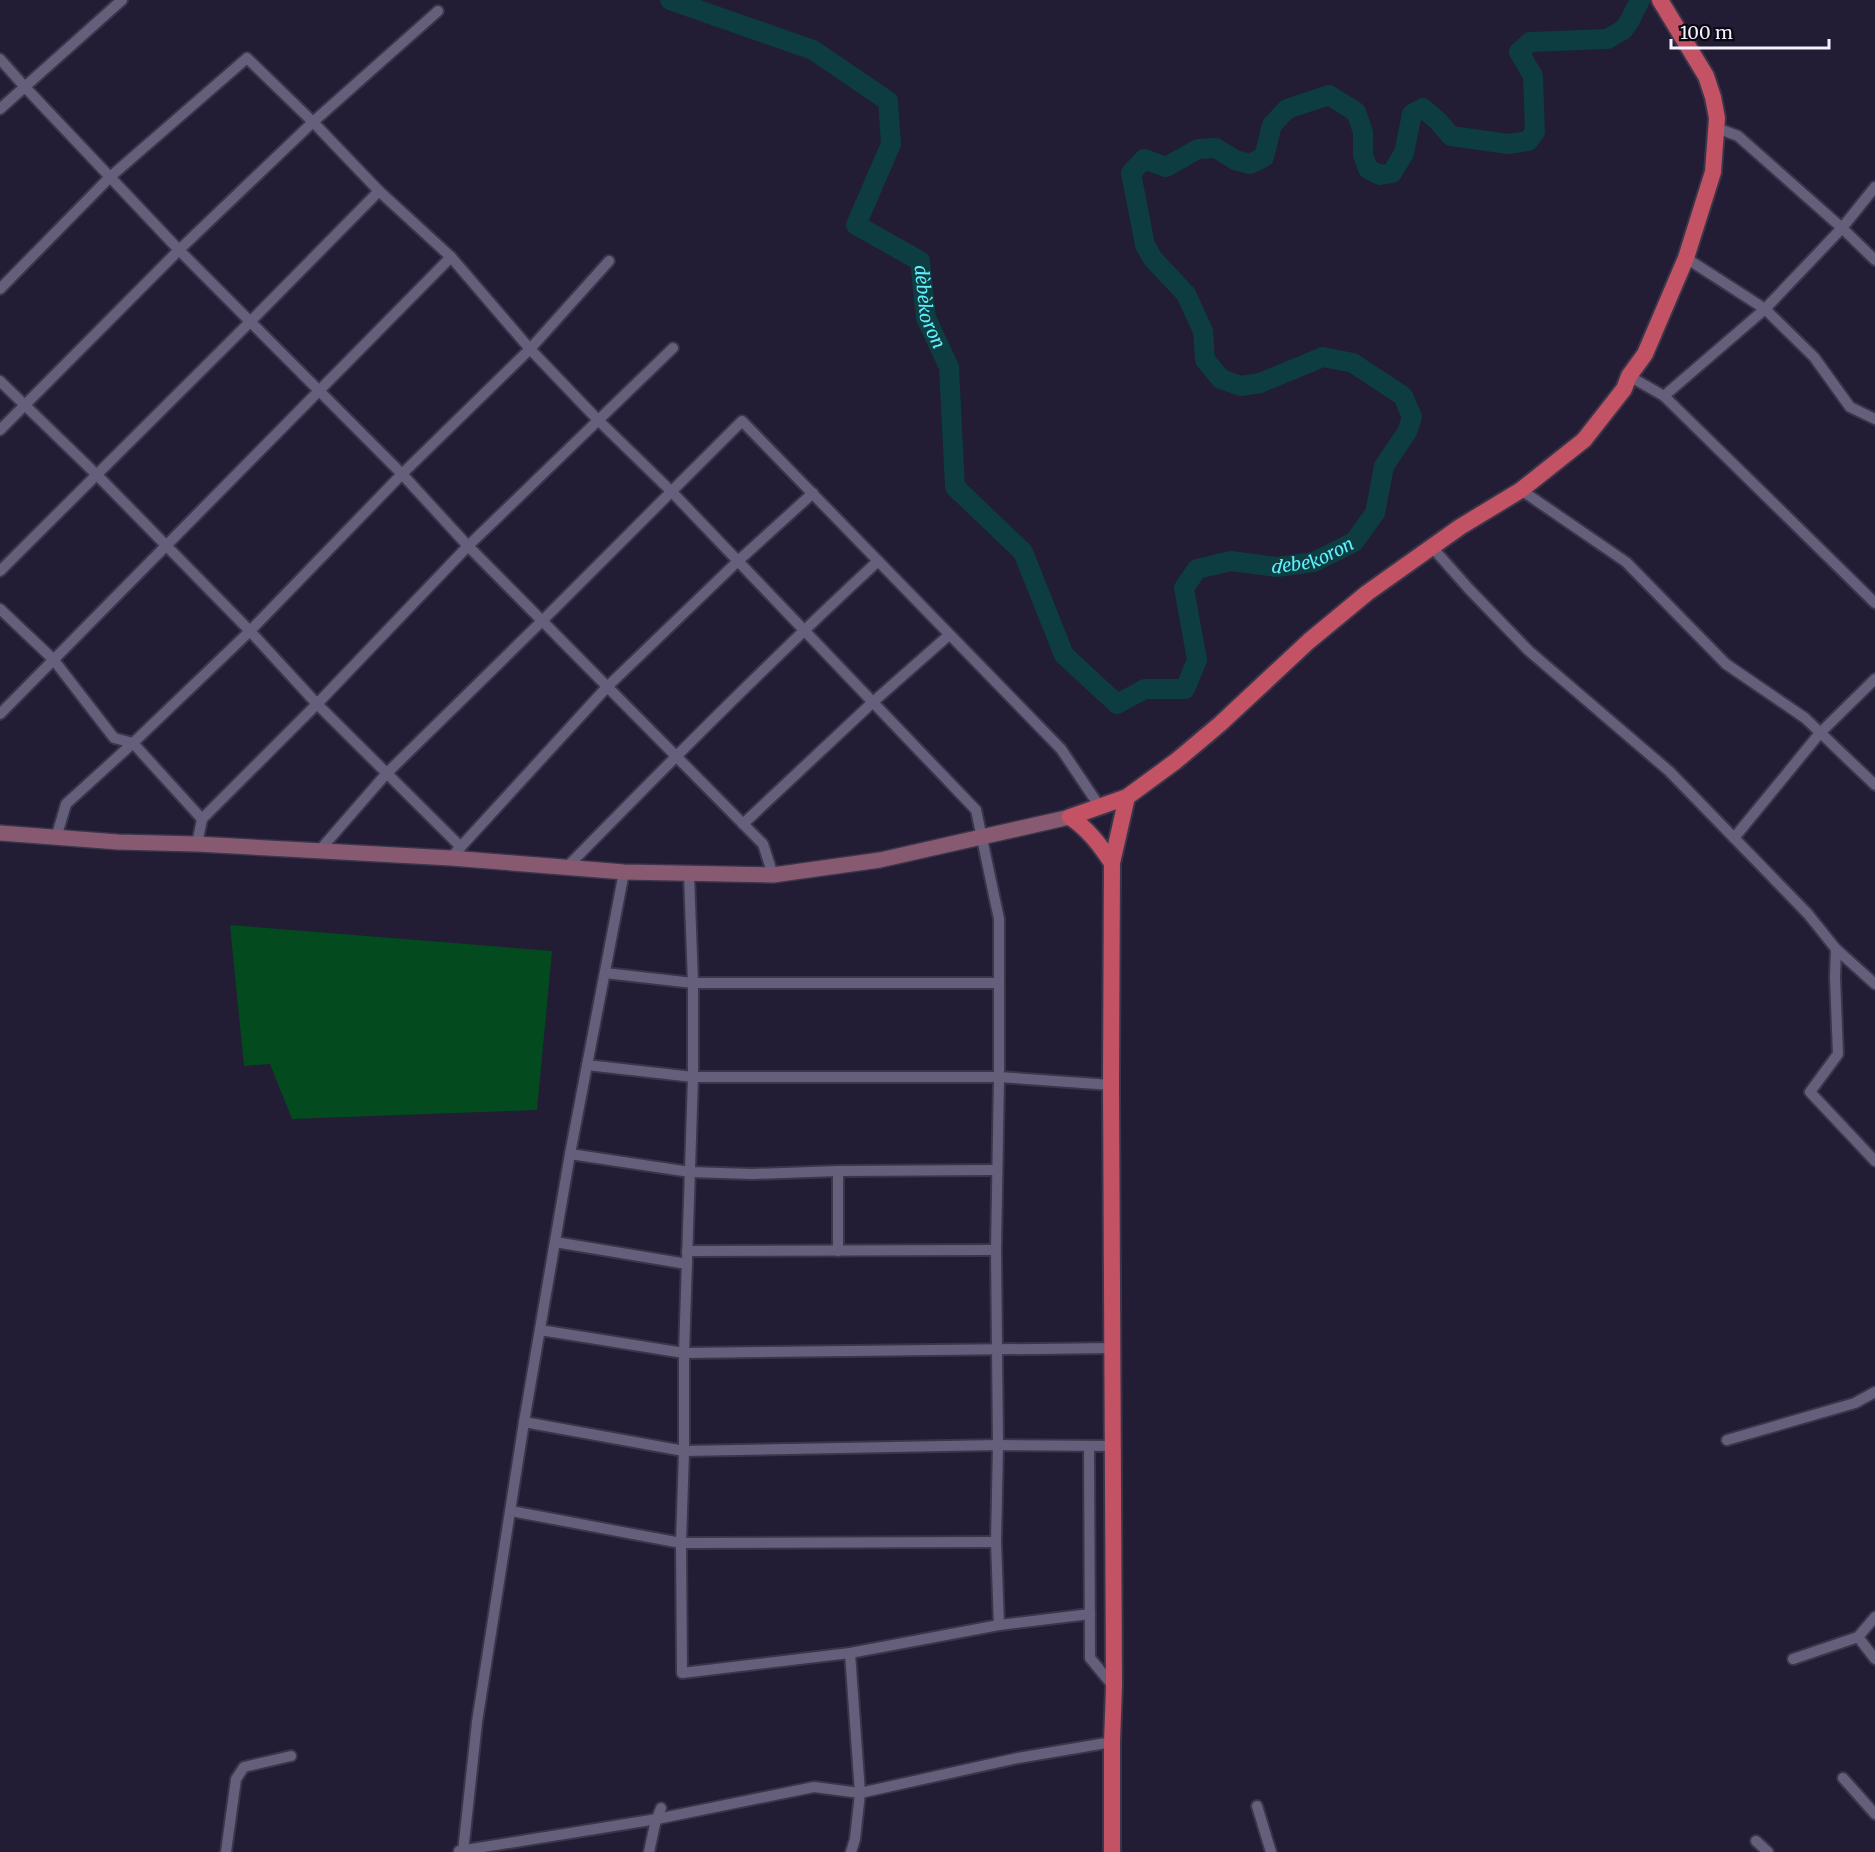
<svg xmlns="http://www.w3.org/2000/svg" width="1875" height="1852" font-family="Merriweather,serif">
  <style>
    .green { fill: #034a1f }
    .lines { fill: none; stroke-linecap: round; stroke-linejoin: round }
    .river { stroke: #0d3c41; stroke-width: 20 }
    .minor-casing { stroke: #3a3549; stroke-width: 14 }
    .secondary-casing { stroke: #3a3549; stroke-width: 18 }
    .trunk-casing { stroke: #3a3549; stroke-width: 20 }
    .minor { stroke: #655f7b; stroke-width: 10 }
    .secondary { stroke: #885a72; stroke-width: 15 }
    .trunk { stroke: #c25264; stroke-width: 16 }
    .labels { text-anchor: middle; stroke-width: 6; stroke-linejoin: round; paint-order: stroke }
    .water-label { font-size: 18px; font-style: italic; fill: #60effd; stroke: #0b0913 }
  </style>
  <rect width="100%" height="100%" fill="#221c34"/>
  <path class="green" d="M 230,925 L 552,951 L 537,1110 L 292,1119 L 270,1064 L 244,1066 Z"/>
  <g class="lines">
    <path class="river" id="s1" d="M 670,0 L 813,50 L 888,101 L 891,144 L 856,225 L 920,261 L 926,318 L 949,367 L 955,487 L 1023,552 L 1064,655 L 1117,704 L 1145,689 L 1185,689 L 1197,660 L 1184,588 L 1197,569 L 1231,561 L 1277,567 L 1314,562 L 1354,542 L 1375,513 L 1384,466 L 1407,432 L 1412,417 L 1403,396 L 1353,363 L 1323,357 L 1260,383 L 1241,386 L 1221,379 L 1205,360 L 1203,331 L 1186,294 L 1153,259 L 1145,245 L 1131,173 L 1144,159 L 1166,167 L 1198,149 L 1216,148 L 1235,160 L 1250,164 L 1264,157 L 1272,125 L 1287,109 L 1329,95 L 1356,112 L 1363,132 L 1363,155 L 1368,169 L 1380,175 L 1392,173 L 1404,153 L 1412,114 L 1423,108 L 1438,121 L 1451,136 L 1508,144 L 1528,141 L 1535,132 L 1533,76 L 1519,52 L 1530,42 L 1607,39 L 1623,30 L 1629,22 L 1640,0"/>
    <g class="minor-casing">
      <g id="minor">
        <path d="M 0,59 L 24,86 L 179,250 L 402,474 L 468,546 L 763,844 L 773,875"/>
        <path d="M 0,109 L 122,0"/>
        <path d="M 1717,128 L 1738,136 L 1842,228 L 1875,260"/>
        <path d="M 1686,258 L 1765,309 L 1814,357 L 1850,407 L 1875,419"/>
        <path d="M 0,289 L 110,177 L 247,58 L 313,122 L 379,191 L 451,257 L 530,349 L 597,419 L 671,491 L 976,810 L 999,919 L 999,1077 L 996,1250 L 998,1445 L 996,1542 L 999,1625"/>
        <path d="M 1629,376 L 1664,396 L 1875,603"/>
        <path d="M 0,381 L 97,475 L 250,631 L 317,704 L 461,847"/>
        <path d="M 1664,396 L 1765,309 L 1842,228 L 1875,187"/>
        <path d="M 0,430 L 179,250 L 313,122 L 438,11"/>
        <path d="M 1521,490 L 1626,562 L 1726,664 L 1805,718 L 1875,785"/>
        <path d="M 1431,546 L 1469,589 L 1529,651 L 1669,771 L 1808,914 L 1836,949 L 1875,984"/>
        <path d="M 0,571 L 250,322 L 379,191"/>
        <path d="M 0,609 L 53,659 L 114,738 L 133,743 L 202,819"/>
        <path d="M 0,714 L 451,257"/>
        <path d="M 743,824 L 873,702 L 949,635"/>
        <path d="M 56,838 L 66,804 L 133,743 L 250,631 L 402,474 L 530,349 L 609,261"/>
        <path d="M 1734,838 L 1820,733 L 1875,679"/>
        <path d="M 197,844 L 202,819 L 317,704 L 468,546 L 673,348"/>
        <path d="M 319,851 L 386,774 L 542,621 L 742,421 L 1061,749 L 1100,807"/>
        <path d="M 456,852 L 607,687 L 738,561 L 813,493"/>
        <path d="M 567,867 C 669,763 771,660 878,561"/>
        <path d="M 689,875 L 693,983 L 693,1077 L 684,1353 L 684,1451 L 681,1543 L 682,1673 L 850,1653 L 999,1625 L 1090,1614"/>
        <path d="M 1836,949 L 1835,977 L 1838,1054 L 1810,1092 L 1875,1161"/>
        <path d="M 605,973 L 693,983 L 999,983"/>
        <path d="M 587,1065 L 693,1077 L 999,1077 L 1111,1085"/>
        <path d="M 570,1154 L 690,1172 L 752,1174 L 838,1171 L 997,1170"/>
        <path d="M 555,1242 L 687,1264"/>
        <path d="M 687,1251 L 996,1250"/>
        <path d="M 838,1251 L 838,1171"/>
        <path d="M 540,1330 L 684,1353 L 1113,1348"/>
        <path d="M 524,1422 L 684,1451 L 998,1445 L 1113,1446"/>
        <path d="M 1727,1440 L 1855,1403 L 1875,1392"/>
        <path d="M 1089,1446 L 1090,1658 L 1114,1687"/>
        <path d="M 511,1511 L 681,1543 L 996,1542"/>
        <path d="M 1858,1637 L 1875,1659"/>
        <path d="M 850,1653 L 860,1793 L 855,1839 L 851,1852"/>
        <path d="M 1793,1659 L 1858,1637 L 1875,1617"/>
        <path d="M 1843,1778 L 1875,1814"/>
        <path d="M 1257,1806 L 1271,1852"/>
        <path d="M 1756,1841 L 1768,1852"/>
        <path d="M 459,1851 L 657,1819 L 814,1787 L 860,1793 L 1018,1758 L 1112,1742"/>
        <path d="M 226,1852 L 236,1779 L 244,1767 L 291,1756"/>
        <path d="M 463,1852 L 477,1722 L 524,1422 L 570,1154 L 624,872"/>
        <path d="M 649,1852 L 655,1824 L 661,1808"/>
      </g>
    </g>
    <g class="secondary-casing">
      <path id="secondary" d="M 0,833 L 118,842 L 197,844 L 451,858 L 624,872 L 773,875 L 880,860 L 1070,817"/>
    </g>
    <g class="trunk-casing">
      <g id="trunk">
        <path d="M 1070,817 L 1127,797 L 1176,761 L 1220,724 L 1309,641 L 1367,593 L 1460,527 L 1521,490 L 1584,440 L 1624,389 L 1629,376 L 1645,354 L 1686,258 L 1713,172 L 1717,118 L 1713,97 L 1706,76 L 1660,0"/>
        <path d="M 1070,817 C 1088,829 1100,845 1112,863"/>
        <path d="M 1112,1852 L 1112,1742 L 1114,1687 L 1111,1085 L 1112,863 L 1127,797"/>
      </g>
    </g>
    <use href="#minor" class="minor"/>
    <use href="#secondary" class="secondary"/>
    <use href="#trunk" class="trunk"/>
  </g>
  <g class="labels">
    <g class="water-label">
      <text dy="6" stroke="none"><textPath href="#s1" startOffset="494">dèbèkoron</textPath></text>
      <text dy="6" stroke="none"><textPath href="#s1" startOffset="1274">debekoron</textPath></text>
    </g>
  </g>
  <path d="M1671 39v9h158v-9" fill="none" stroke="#f4f2ff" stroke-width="3"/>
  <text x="1680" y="39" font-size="18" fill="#f4f2ff" stroke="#0b0913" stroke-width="4.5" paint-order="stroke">100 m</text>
</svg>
